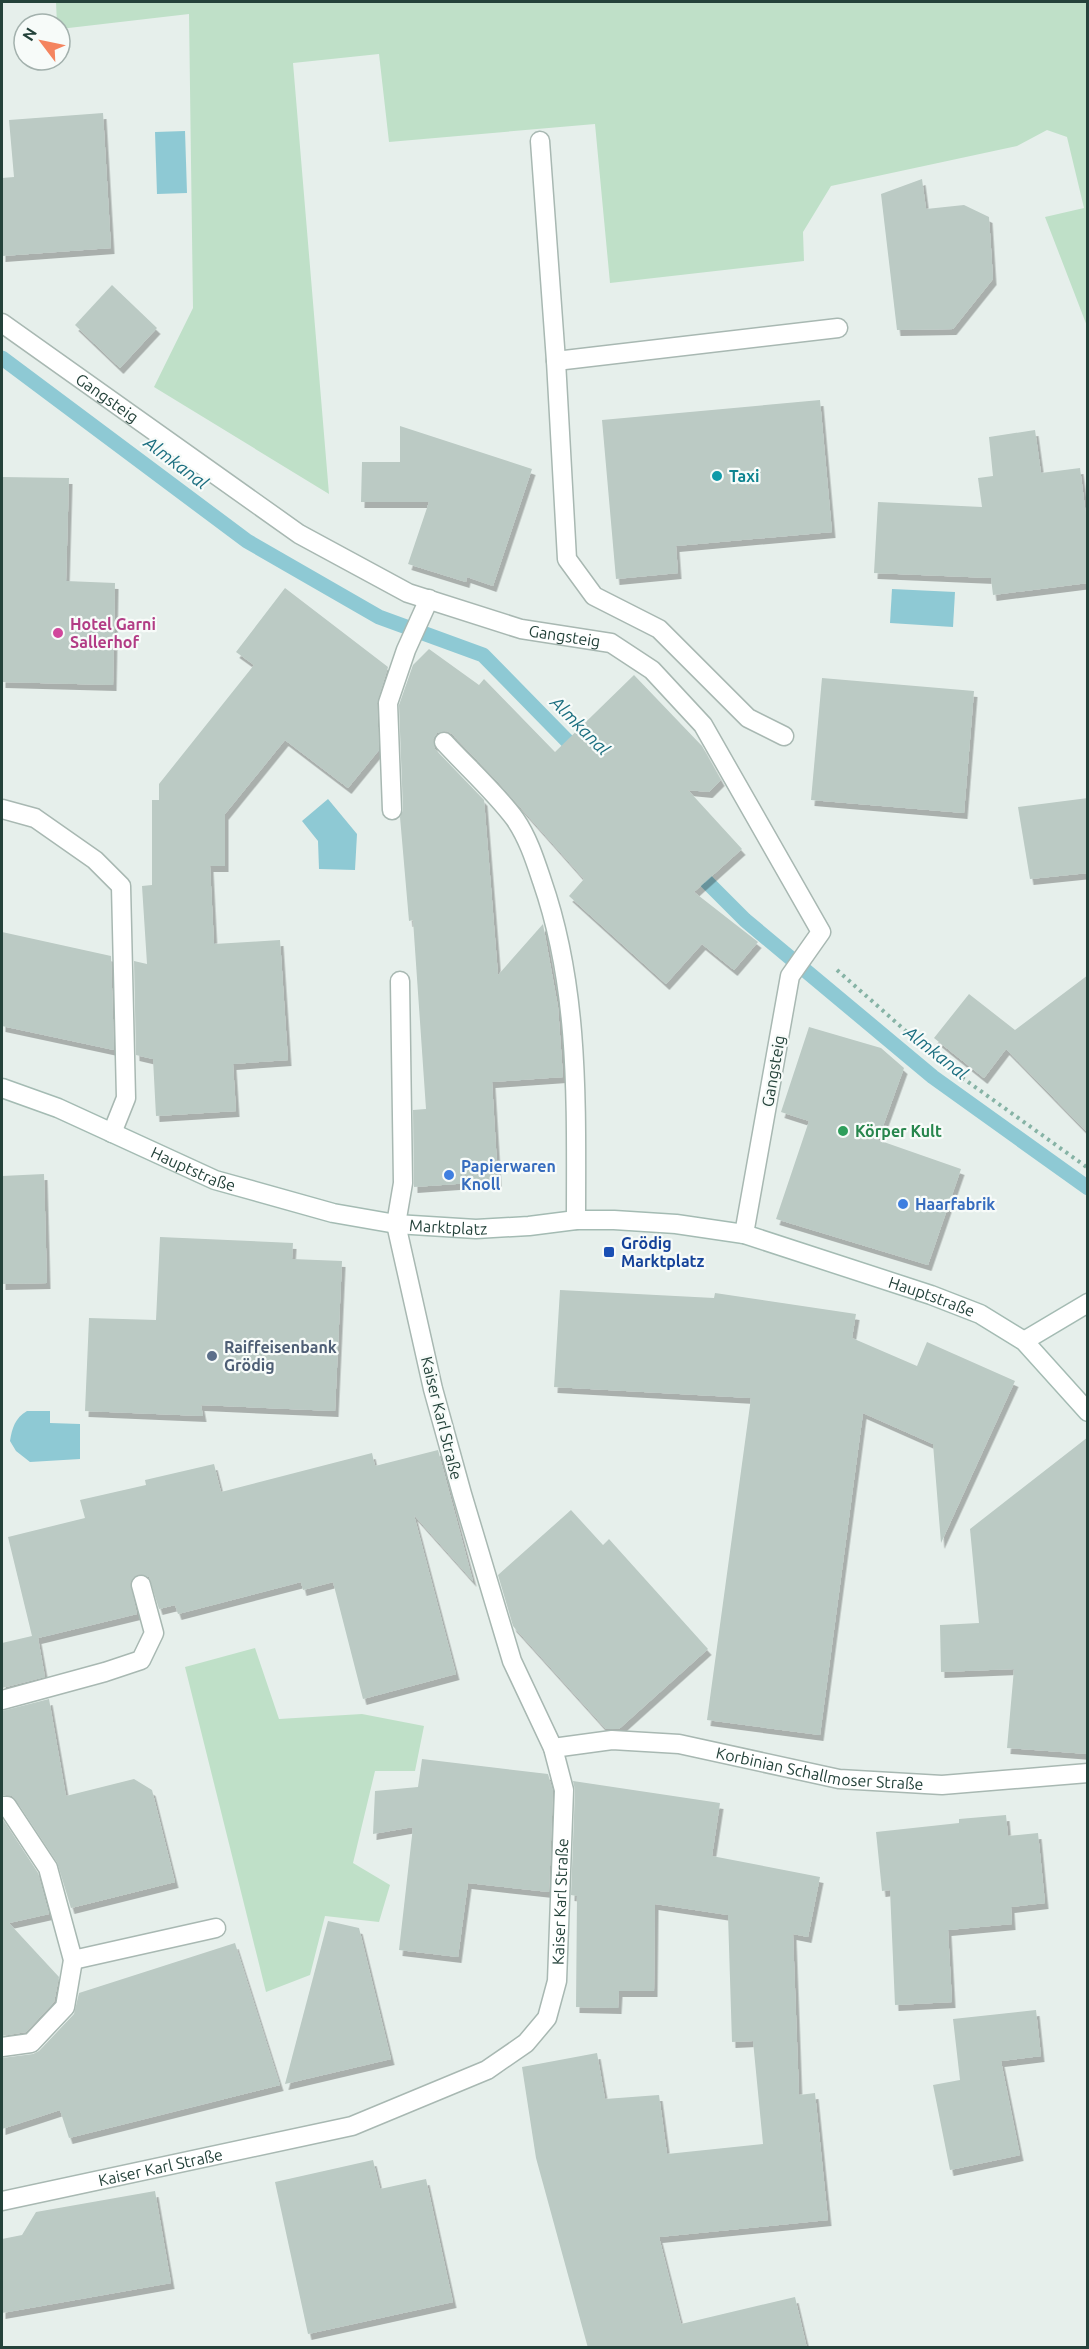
<svg xmlns="http://www.w3.org/2000/svg" width="1089" height="2349" font-family="Ubuntu,sans-serif">
  <style>
    .green { fill: #bfe0c8 }
    .water { fill: #8ec9d4 }
    .lines { fill: none; stroke-linecap: round; stroke-linejoin: round }
    .stream { stroke: #8ec9d4; stroke-width: 15 }
    .building { fill: #bbcac4; filter: url(#shadow) }
    .lane-casing { stroke: #a8b8b2; stroke-width: 21 }
    .street-casing { stroke: #a8b8b2; stroke-width: 21 }
    .secondary-casing { stroke: #a4bbb3; stroke-width: 21 }
    .path { stroke: #86b3a5; stroke-width: 4; stroke-dasharray: 3 4.5; stroke-linecap: butt }
    .lane { stroke: #fff; stroke-width: 18 }
    .street { stroke: #fff; stroke-width: 18 }
    .secondary { stroke: #fff; stroke-width: 18 }
    .culture-dot { fill: #0f9aa8; stroke: #f7fbf9; stroke-width: 2 }
    .hotel-dot { fill: #d1479c; stroke: #f7fbf9; stroke-width: 2 }
    .leisure-dot { fill: #2e9e5b; stroke: #f7fbf9; stroke-width: 2 }
    .shop-dot { fill: #3f7fe0; stroke: #f7fbf9; stroke-width: 2 }
    .transit-dot { fill: #1a4fb4; stroke: #f7fbf9; stroke-width: 2 }
    .service-dot { fill: #5c6f8a; stroke: #f7fbf9; stroke-width: 2 }
    .labels { text-anchor: middle; stroke-width: 4.5; stroke-linejoin: round; paint-order: stroke }
    .street-label { font-size: 16px; fill: #24423a; stroke: #f7fbf9 }
    .culture-label { font-size: 16px; font-weight: bold; fill: #0d838f; stroke: #f7fbf9; text-anchor: start }
    .hotel-label { font-size: 16px; font-weight: bold; fill: #b23c85; stroke: #f7fbf9; text-anchor: start }
    .leisure-label { font-size: 16px; font-weight: bold; fill: #27864d; stroke: #f7fbf9; text-anchor: start }
    .shop-label { font-size: 16px; font-weight: bold; fill: #366cbe; stroke: #f7fbf9; text-anchor: start }
    .transit-label { font-size: 16px; font-weight: bold; fill: #164399; stroke: #f7fbf9; text-anchor: start }
    .service-label { font-size: 16px; font-weight: bold; fill: #4e5e75; stroke: #f7fbf9; text-anchor: start }
    .water-label { font-size: 18px; font-style: italic; fill: #1c6f80; stroke: #f7fbf9 }
  </style>
  <defs>
    <filter id="shadow"><feDropShadow dx="3.5" dy="6" stdDeviation="0" flood-color="#0004"/></filter>
  </defs>
  <rect width="100%" height="100%" fill="#e6efeb"/>
  <g class="green">
    <path d="M 56,2 L 1087,2 L 1087,326 L 1045,217 L 1084,208 L 1067,137 L 1047,130 L 1017,146 L 831,186 L 803,232 L 804,261 L 610,283 L 595,124 L 389,142 L 379,54 L 293,63 L 329,494 L 154,387 L 193,308 L 189,14 L 60,29 L 60,24 L 57,24 Z"/>
    <path d="M 255,1648 L 279,1719 L 362,1714 L 424,1726 L 415,1771 L 375,1771 L 353,1863 L 390,1885 L 379,1922 L 325,1916 L 310,1975 L 266,1992 L 185,1667 Z"/>
  </g>
  <g class="water">
    <path d="M 185,131 L 187,193 L 157,194 L 155,132 Z"/>
    <path d="M 892,589 L 955,592 L 953,627 L 890,623 Z"/>
    <path d="M 328,799 L 357,834 L 355,870 L 319,869 L 318,841 L 302,821 Z"/>
    <path d="M 27,1411 L 50,1411 L 50,1423 L 80,1424 L 80,1459 L 30,1462 L 16,1451 L 10,1441 C 12,1428 15,1418 27,1411 Z"/>
  </g>
  <g class="lines">
    <g class="stream">
      <path d="M 2,358 L 247,541 L 379,617 L 483,655 L 580,754"/>
      <path d="M 692,867 L 745,920 L 933,1077 L 1088,1188"/>
    </g>
  </g>
  <g class="building">
    <path d="M 103,113 L 111,248 L 2,256 L 2,178 L 14,177 L 9,120 Z"/>
    <path d="M 922,179 L 926,209 L 964,205 L 989,217 L 993,279 L 953,329 L 897,330 L 881,194 Z"/>
    <path d="M 112,285 L 157,328 L 120,368 L 75,325 Z"/>
    <path d="M 820,400 L 832,532 L 676,546 L 678,573 L 616,579 L 602,420 Z"/>
    <path d="M 400,426 L 532,469 L 493,586 L 467,577 L 466,582 L 408,564 L 429,502 L 361,502 L 362,462 L 400,462 Z"/>
    <path d="M 1035,430 L 1041,473 L 1080,468 L 1088,531 L 1088,583 L 993,595 L 991,578 L 874,573 L 878,502 L 982,507 L 978,478 L 993,476 L 989,437 Z"/>
    <path d="M 2,477 L 69,478 L 66,581 L 115,583 L 113,685 L 2,682 Z"/>
    <path d="M 285,588 L 388,667 L 377,703 L 379,750 L 348,788 L 285,740 L 225,814 L 225,866 L 210,866 L 214,944 L 280,940 L 288,1060 L 233,1064 L 236,1111 L 156,1116 L 153,1059 L 136,1055 L 134,961 L 147,964 L 142,886 L 152,885 L 152,800 L 159,800 L 159,784 L 254,665 L 236,652 Z"/>
    <path d="M 429,649 L 479,685 L 484,679 L 555,752 L 634,675 L 702,746 L 721,780 L 709,792 L 688,790 L 742,849 L 694,892 L 758,942 L 734,970 L 702,944 L 666,984 L 569,896 L 584,879 L 498,782 L 452,734 L 447,731 L 437,733 L 433,739 L 435,749 L 484,800 L 498,975 L 543,924 L 558,1007 L 563,1077 L 492,1082 L 498,1181 L 414,1187 L 413,1110 L 426,1109 L 413,920 L 409,921 L 400,817 L 403,810 L 399,705 L 413,665 Z"/>
    <path d="M 822,678 L 974,691 L 964,813 L 811,800 Z"/>
    <path d="M 1088,798 L 1088,873 L 1030,879 L 1018,807 Z"/>
    <path d="M 2,932 L 111,956 L 114,1050 L 2,1026 Z"/>
    <path d="M 1088,975 L 1088,1133 L 1006,1049 L 984,1078 L 934,1038 L 969,994 L 1015,1030 Z"/>
    <path d="M 809,1027 L 881,1048 L 904,1068 L 878,1140 L 961,1169 L 928,1265 L 776,1219 L 809,1121 L 781,1112 Z"/>
    <path d="M 44,1174 L 47,1283 L 2,1284 L 2,1176 Z"/>
    <path d="M 160,1237 L 293,1243 L 292,1259 L 342,1261 L 335,1411 L 201,1405 L 203,1416 L 85,1411 L 89,1318 L 156,1320 Z"/>
    <path d="M 560,1290 L 714,1298 L 715,1293 L 856,1314 L 852,1338 L 917,1366 L 927,1342 L 1015,1381 L 941,1543 L 933,1444 L 863,1413 L 820,1735 L 707,1720 L 751,1398 L 554,1387 Z"/>
    <path d="M 1088,1437 L 1088,1754 L 1007,1748 L 1014,1669 L 941,1672 L 940,1625 L 979,1623 L 970,1529 Z"/>
    <path d="M 438,1450 L 473,1581 L 414,1515 L 456,1674 L 363,1699 L 333,1582 L 303,1590 L 301,1582 L 178,1614 L 175,1605 L 159,1609 L 149,1577 L 139,1574 L 133,1578 L 130,1583 L 137,1614 L 38,1638 L 45,1677 L 2,1688 L 2,1643 L 32,1636 L 8,1537 L 85,1518 L 80,1500 L 146,1485 L 145,1480 L 214,1464 L 221,1492 L 372,1453 L 375,1466 Z"/>
    <path d="M 571,1510 L 603,1545 L 609,1539 L 708,1649 L 619,1729 L 606,1729 L 513,1626 L 498,1575 Z"/>
    <path d="M 49,1699 L 66,1796 L 134,1779 L 152,1790 L 175,1882 L 71,1908 L 57,1862 L 16,1800 L 12,1796 L 2,1795 L 2,1711 Z"/>
    <path d="M 422,1759 L 548,1774 L 553,1791 L 549,1892 L 468,1883 L 458,1957 L 399,1950 L 413,1827 L 373,1834 L 375,1791 L 418,1787 Z"/>
    <path d="M 573,1781 L 720,1803 L 712,1856 L 820,1877 L 808,1937 L 793,1934 L 799,2095 L 815,2093 L 828,2220 L 659,2237 L 681,2324 L 795,2297 L 807,2348 L 588,2348 L 536,2158 L 522,2067 L 597,2053 L 605,2099 L 659,2095 L 667,2154 L 763,2144 L 753,2041 L 732,2042 L 728,1915 L 655,1904 L 654,1991 L 619,1991 L 618,2008 L 576,2007 L 577,1896 L 571,1895 L 575,1790 Z"/>
    <path d="M 1006,1815 L 1008,1836 L 1038,1833 L 1045,1903 L 1011,1907 L 1012,1924 L 948,1930 L 952,2002 L 895,2005 L 890,1890 L 882,1891 L 876,1832 L 959,1823 L 959,1819 Z"/>
    <path d="M 2,1818 L 38,1873 L 49,1914 L 9,1923 L 59,1977 L 54,2002 L 26,2032 L 2,2036 Z"/>
    <path d="M 328,1921 L 359,1928 L 391,2059 L 285,2084 Z"/>
    <path d="M 235,1943 L 280,2085 L 69,2138 L 60,2110 L 2,2129 L 2,2058 L 33,2054 L 39,2051 L 74,2014 L 79,1993 Z"/>
    <path d="M 1036,2010 L 1041,2056 L 1001,2061 L 1020,2155 L 950,2170 L 933,2085 L 960,2080 L 953,2019 Z"/>
    <path d="M 373,2160 L 380,2189 L 426,2179 L 453,2302 L 308,2334 L 275,2182 Z"/>
    <path d="M 155,2191 L 171,2283 L 2,2313 L 2,2239 L 22,2235 L 36,2212 Z"/>
  </g>
  <g class="lines">
    <g class="lane-casing">
      <g id="lane">
        <path d="M 540,141 L 556,361 L 567,559 L 594,596 L 659,629 L 748,718 L 784,736"/>
        <path d="M 556,361 L 838,328"/>
        <path d="M 444,742 C 467,767 495,792 515,819 C 528,838 535,860 542,881 C 580,990 576,1106 576,1220"/>
        <path d="M 2,809 L 35,818 L 95,860 L 121,886 L 126,1098 L 112,1133"/>
        <path d="M 392,810 L 388,703 L 406,650 L 429,599"/>
        <path d="M 396,1224 L 403,1183 L 400,981"/>
        <path d="M 2,1700 L 105,1672 L 141,1660 L 154,1633 L 141,1585"/>
        <path d="M 2,1806 L 7,1806 L 48,1868 L 73,1960 L 65,2007 L 31,2043 L 2,2047"/>
        <path d="M 73,1960 L 216,1928"/>
      </g>
    </g>
    <g class="street-casing">
      <g id="street">
        <path id="s1" d="M 2,323 L 299,534 L 408,593 L 521,629 L 611,643 L 652,670 L 703,725 L 821,932 L 790,976 L 744,1234"/>
        <path id="s2" d="M 553,1748 L 612,1740 L 679,1744 L 839,1779 L 942,1785 L 1088,1773"/>
        <path id="s3" d="M 2,2201 L 352,2126 L 487,2070 L 526,2043 L 547,2018 L 557,1981 L 564,1790 L 553,1748 L 512,1661 L 462,1494 L 433,1389 L 396,1224"/>
      </g>
    </g>
    <g class="secondary-casing">
      <g id="secondary">
        <path id="s4" d="M 2,1088 L 58,1108 L 215,1180 L 333,1213 L 396,1224 L 476,1229 L 529,1226 L 576,1220 L 614,1220 L 676,1224 L 744,1234 L 931,1295 L 980,1314 L 1024,1341 L 1088,1412"/>
        <path d="M 1024,1341 L 1088,1303"/>
      </g>
    </g>
    <path class="path" d="M 837,970 L 943,1064 L 1088,1168"/>
    <use href="#lane" class="lane"/>
    <use href="#street" class="street"/>
    <use href="#secondary" class="secondary"/>
  </g>
  <circle class="culture-dot" cx="717" cy="476" r="6"/>
  <circle class="hotel-dot" cx="58" cy="633" r="6"/>
  <circle class="leisure-dot" cx="843" cy="1131" r="6"/>
  <g class="shop-dot">
    <circle cx="449" cy="1175" r="6"/>
    <circle cx="903" cy="1204" r="6"/>
  </g>
  <rect class="transit-dot" x="603" y="1246" width="12" height="12" rx="3"/>
  <circle class="service-dot" cx="212" cy="1356" r="6"/>
  <g class="labels">
    <g class="street-label">
      <text dy="6" stroke="none"><textPath href="#s1" startOffset="129">Gangsteig</textPath></text>
      <text dy="6" stroke="none"><textPath href="#s1" startOffset="651">Gangsteig</textPath></text>
      <text transform="translate(773 1071) rotate(-80)" y="6">Gangsteig</text>
      <text dy="6" stroke="none"><textPath href="#s4" startOffset="208">Hauptstraße</textPath></text>
      <text dy="6" stroke="none"><textPath href="#s4" startOffset="471">Marktplatz</textPath></text>
      <text dy="6" stroke="none"><textPath href="#s4" startOffset="966">Hauptstraße</textPath></text>
      <text transform="translate(442 1418) rotate(76)" y="6">Kaiser Karl Straße</text>
      <text dy="6" stroke="none"><textPath href="#s2" startOffset="270">Korbinian Schallmoser Straße</textPath></text>
      <text dy="6" stroke="none"><textPath href="#s3" startOffset="702">Kaiser Karl Straße</textPath></text>
      <text dy="6" stroke="none"><textPath href="#s3" startOffset="162">Kaiser Karl Straße</textPath></text>
    </g>
    <g class="culture-label">
      <text x="729" y="482">Taxi</text>
    </g>
    <g class="hotel-label">
      <text x="70" y="630">Hotel Garni<tspan x="70" dy="18">Sallerhof</tspan></text>
    </g>
    <g class="leisure-label">
      <text x="855" y="1137">Körper Kult</text>
    </g>
    <g class="shop-label">
      <text x="461" y="1172">Papierwaren<tspan x="461" dy="18">Knoll</tspan></text>
      <text x="915" y="1210">Haarfabrik</text>
    </g>
    <g class="transit-label">
      <text x="621" y="1249">Grödig<tspan x="621" dy="18">Marktplatz</tspan></text>
    </g>
    <g class="service-label">
      <text x="224" y="1353">Raiffeisenbank<tspan x="224" dy="18">Grödig</tspan></text>
    </g>
    <g class="water-label">
      <text transform="translate(176 463) rotate(37)" y="6">Almkanal</text>
      <text transform="translate(580 726) rotate(45)" y="6">Almkanal</text>
      <text transform="translate(936 1053) rotate(38)" y="6">Almkanal</text>
    </g>
  </g>
  <rect width="1089" height="2349" fill="none" stroke="#24423a" stroke-width="6"/>
  <g transform="translate(42 42) rotate(302)"><circle r="28" fill="#f7fbf9" stroke="#a3b1ad" stroke-width="1.5"/>
  <path d="M0-4.5L10 22L0 15L-10 22Z" fill="#f4845f"/>
  <text y="-9" font-size="16" font-weight="bold" text-anchor="middle" fill="#24423a">N</text>
  </g>
</svg>
